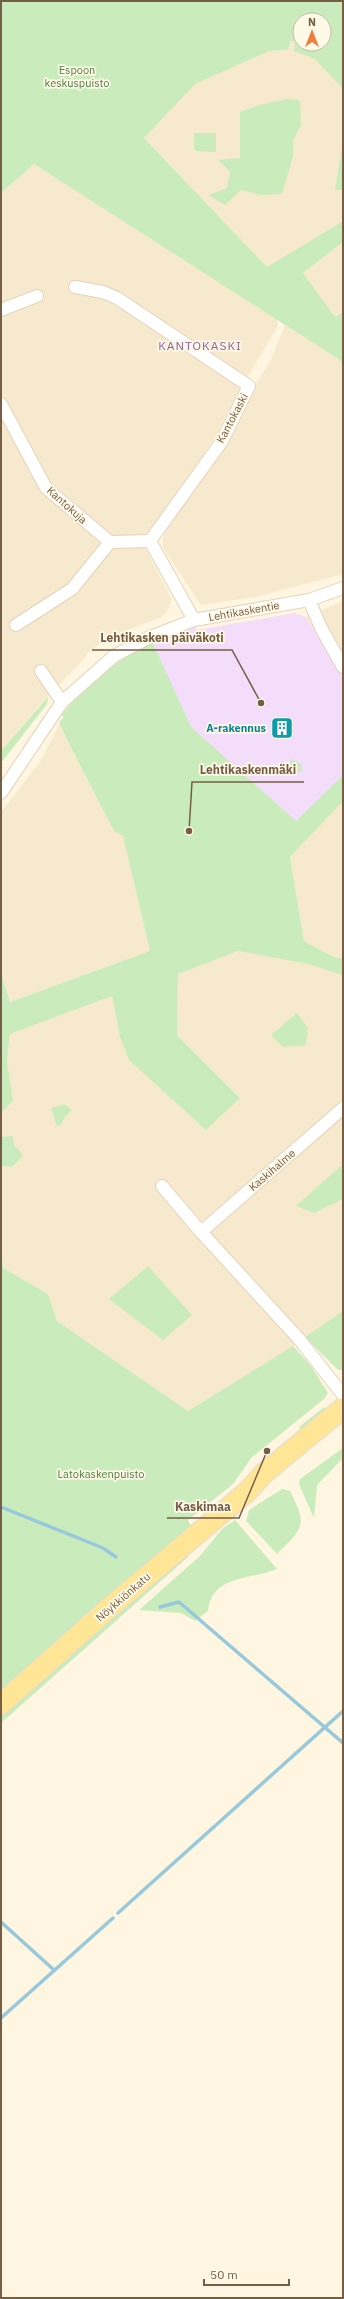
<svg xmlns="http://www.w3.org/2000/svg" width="344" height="2299" font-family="'IBM Plex Sans',sans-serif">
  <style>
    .residential { fill: #f6e9ce }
    .education { fill: #f3ddfa }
    .green { fill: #caecbd; fill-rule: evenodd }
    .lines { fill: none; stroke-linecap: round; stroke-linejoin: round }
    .stream { stroke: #98c8db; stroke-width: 3.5 }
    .street-casing { stroke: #e3d3bb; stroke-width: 14 }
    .primary-casing { stroke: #e1dbd6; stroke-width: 22 }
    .street { stroke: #fff; stroke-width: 12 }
    .primary { stroke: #ffe696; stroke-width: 20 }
    .labels { text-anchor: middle; stroke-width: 3.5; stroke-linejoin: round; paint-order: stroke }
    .park-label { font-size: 11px; fill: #477e3c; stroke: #fff9e8 }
    .street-label { font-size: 11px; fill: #765d45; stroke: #fff9e8 }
    .culture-label { font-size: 11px; font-weight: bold; fill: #0d838f; stroke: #fff9e8; text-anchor: end }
    .neighbourhood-label { font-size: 12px; letter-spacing: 1px; fill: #8f609b; stroke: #fff9e8 }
    .leader { fill: none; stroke: #765d45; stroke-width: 1.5 }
    .callout-dot { fill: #765d45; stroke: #fff9e8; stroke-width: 1.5 }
    .callout-label { font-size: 12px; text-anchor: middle; font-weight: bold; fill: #765d45; stroke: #fff9e8; stroke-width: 3.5; stroke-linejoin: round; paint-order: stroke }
  </style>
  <rect width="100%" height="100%" fill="#fef6e0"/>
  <g class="residential">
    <path d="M 289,41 L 295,41 L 300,44 L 343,82 L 343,221 L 267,267 L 144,138 L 194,84 L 269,51 L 288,50 Z"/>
    <path d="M 34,164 L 277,319 L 278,326 L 239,391 L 216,436 L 143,544 L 171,598 L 170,606 L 166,612 L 161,617 L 108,638 L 89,652 L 77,667 L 52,691 L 1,751 L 1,193 Z"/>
    <path d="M 343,242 L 343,312 L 335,318 L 303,273 Z"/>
    <path d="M 285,325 L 340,360 L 343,357 L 343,574 L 255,597 L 201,605 L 163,548 L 163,539 L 165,532 L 225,443 L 253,388 L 270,362 Z"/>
    <path d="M 343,601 L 343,678 L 306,617 Z"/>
    <path d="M 60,723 L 68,742 L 114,831 L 123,836 L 150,951 L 10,1002 L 1,973 L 1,812 L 40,762 Z"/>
    <path d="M 343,801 L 343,959 L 334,957 L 304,941 L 290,857 Z"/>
    <path d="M 238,951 L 308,964 L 343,975 L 343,1311 L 289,1349 L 188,1411 L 57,1321 L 48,1294 L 3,1268 L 1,1240 L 1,1113 L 13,1101 L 7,1062 L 10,1034 L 112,996 L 120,1037 L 240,1098 L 177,1035 L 178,973 Z"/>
  </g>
  <path class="education" d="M 295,613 L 306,617 L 343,678 L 343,775 L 296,821 L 191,728 L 152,642 L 194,625 L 197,630 Z"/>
  <g class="green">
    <path d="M 1,1 L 343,1 L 343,89 L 315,59 L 294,51 L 295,41 L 290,41 L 288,50 L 269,51 L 195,84 L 144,138 L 267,267 L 343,221 L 343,242 L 303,273 L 335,317 L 343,312 L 343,366 L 340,360 L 34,164 L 1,193 ZM 300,20 L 324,20 L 324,44 L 300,44 Z"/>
    <path d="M 287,99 L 298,100 L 300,102 L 301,125 L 293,141 L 293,156 L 282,194 L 261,195 L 241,190 L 225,205 L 208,195 L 227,188 L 230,172 L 218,160 L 240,158 L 240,112 L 259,105 Z"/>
    <path d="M 194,133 L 216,133 L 216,152 L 196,151 L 194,149 Z"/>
    <path d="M 343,141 L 343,190 L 335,190 Z"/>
    <path d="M 152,641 L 191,727 L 296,821 L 343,775 L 343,801 L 290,857 L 304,941 L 334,957 L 343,959 L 343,975 L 308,964 L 238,951 L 178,974 L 177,1035 L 240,1098 L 206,1130 L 129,1060 L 120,1037 L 112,996 L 10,1034 L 7,1062 L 13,1101 L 1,1113 L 1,973 L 10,1002 L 150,951 L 123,836 L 114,831 L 68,742 L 59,722 L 64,717 L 61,715 C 87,684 116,661 152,641 Z"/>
    <path d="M 48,697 L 47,704 L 1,763 L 1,751 Z"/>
    <path d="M 292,759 L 301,764 L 302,771 L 294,773 L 287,767 Z"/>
    <path d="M 297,1013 L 308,1028 L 306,1045 L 283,1047 L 271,1035 Z"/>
    <path d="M 64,1104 L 72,1110 L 65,1117 L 61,1125 L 57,1126 L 51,1108 Z"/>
    <path d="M 13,1136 L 14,1146 L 18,1148 L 23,1156 L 12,1167 L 1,1166 L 1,1137 Z"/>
    <path d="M 343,1164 L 343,1199 L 314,1213 L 296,1206 Z"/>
    <path d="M 1,1240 L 3,1268 L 48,1294 L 57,1321 L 188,1411 L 293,1346 L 311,1366 L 328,1393 L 324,1399 L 252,1457 L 233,1484 L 188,1520 L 192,1529 L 1,1693 Z"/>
    <path d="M 148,1266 L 192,1315 L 163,1340 L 109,1299 Z"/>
    <path d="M 343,1311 L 343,1371 L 337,1369 L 305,1337 Z"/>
    <path d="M 324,1407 L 328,1412 L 301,1430 L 299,1427 Z"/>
    <path d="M 343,1448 L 343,1458 L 317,1485 L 314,1518 L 299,1484 L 300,1479 Z"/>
    <path d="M 282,1489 L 290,1491 C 308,1526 303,1528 277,1554 L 246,1521 L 249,1510 Z"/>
    <path d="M 235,1520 L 277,1569 C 251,1580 212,1574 208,1611 L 195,1621 L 181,1613 L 139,1610 L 200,1556 L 222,1529 Z"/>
    <path d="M 182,1555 L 189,1556 L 1,1723 L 1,1713 Z"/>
  </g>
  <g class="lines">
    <g class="stream">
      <path d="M 1,1507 L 103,1548 L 116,1557"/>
      <path d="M 160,1607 L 179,1602 L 343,1743"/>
      <path d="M 118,1913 L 343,1711"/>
      <path d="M 1,1922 L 54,1970"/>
      <path d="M 1,2018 L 113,1918"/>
    </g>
    <g class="street-casing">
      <g id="street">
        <path d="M 75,287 L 103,292 L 117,298 L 249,386 L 222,441 L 150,541 L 194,620"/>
        <path d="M 1,310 L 37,296"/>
        <path d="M 1,404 L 46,488 L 110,542 L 150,541"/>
        <path d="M 309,600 L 321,628 L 343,667"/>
        <path d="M 16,625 L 72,589 L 110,542"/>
        <path d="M 41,671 L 62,702"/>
        <path d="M 1,793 L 62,702 L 114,656 L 150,637 L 194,620 L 309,600 L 343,588"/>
        <path d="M 162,1186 L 201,1232 L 299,1339 L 343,1395"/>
        <path d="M 201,1232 L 343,1108"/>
      </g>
    </g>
    <g class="primary-casing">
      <path id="primary" d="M 1,1704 L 110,1607 L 247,1492 L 263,1474 L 343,1408"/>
    </g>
    <use href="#street" class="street"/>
    <use href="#primary" class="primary"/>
  </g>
  <defs>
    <g id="building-square" transform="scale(1.15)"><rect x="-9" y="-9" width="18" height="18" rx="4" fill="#0f9aa8" stroke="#fff9e8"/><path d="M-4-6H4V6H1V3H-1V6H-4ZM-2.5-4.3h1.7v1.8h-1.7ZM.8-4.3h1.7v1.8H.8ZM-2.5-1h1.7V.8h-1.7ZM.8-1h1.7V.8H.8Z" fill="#fff"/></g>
  </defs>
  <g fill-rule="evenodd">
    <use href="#building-square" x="282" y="728"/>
  </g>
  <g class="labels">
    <g class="park-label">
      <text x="77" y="74">Espoon<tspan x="77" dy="13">keskuspuisto</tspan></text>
      <text x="101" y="1478">Latokaskenpuisto</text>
    </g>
    <g class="street-label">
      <text transform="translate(232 418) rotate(-62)" y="4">Kantokaski</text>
      <text transform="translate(67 505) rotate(42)" y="4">Kantokuja</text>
      <text transform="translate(244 611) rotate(-10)" y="4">Lehtikaskentie</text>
      <text transform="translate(272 1170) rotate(-41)" y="4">Kaskihalme</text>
      <text transform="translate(123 1597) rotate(-41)" y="4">Nöykkiönkatu</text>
    </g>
    <g class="culture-label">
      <text x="266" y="732">A-rakennus</text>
    </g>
    <g class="neighbourhood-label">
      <text x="200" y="350">KANTOKASKI</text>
    </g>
  </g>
  <path class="leader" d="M261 703L232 650H92M189 831L192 782H304M267 1451L239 1518H167"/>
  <g class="callout-dot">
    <circle cx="261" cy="703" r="4"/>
    <circle cx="189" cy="831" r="4"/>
    <circle cx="267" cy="1451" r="4"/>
  </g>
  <g class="callout-label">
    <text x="162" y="642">Lehtikasken päiväkoti</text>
    <text x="248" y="774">Lehtikaskenmäki</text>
    <text x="203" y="1511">Kaskimaa</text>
  </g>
  <rect width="344" height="2299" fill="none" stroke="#765d45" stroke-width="4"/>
  <g transform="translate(312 32)"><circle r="19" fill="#fff9e8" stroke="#c8bba7"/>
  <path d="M0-3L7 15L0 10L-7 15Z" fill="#f27c3b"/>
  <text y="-6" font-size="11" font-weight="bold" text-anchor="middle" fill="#765d45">N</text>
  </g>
  <path d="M204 2279v6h85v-6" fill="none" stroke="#765d45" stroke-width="2"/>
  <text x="210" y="2279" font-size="12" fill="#765d45" stroke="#fff9e8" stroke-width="3" paint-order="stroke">50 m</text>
</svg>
